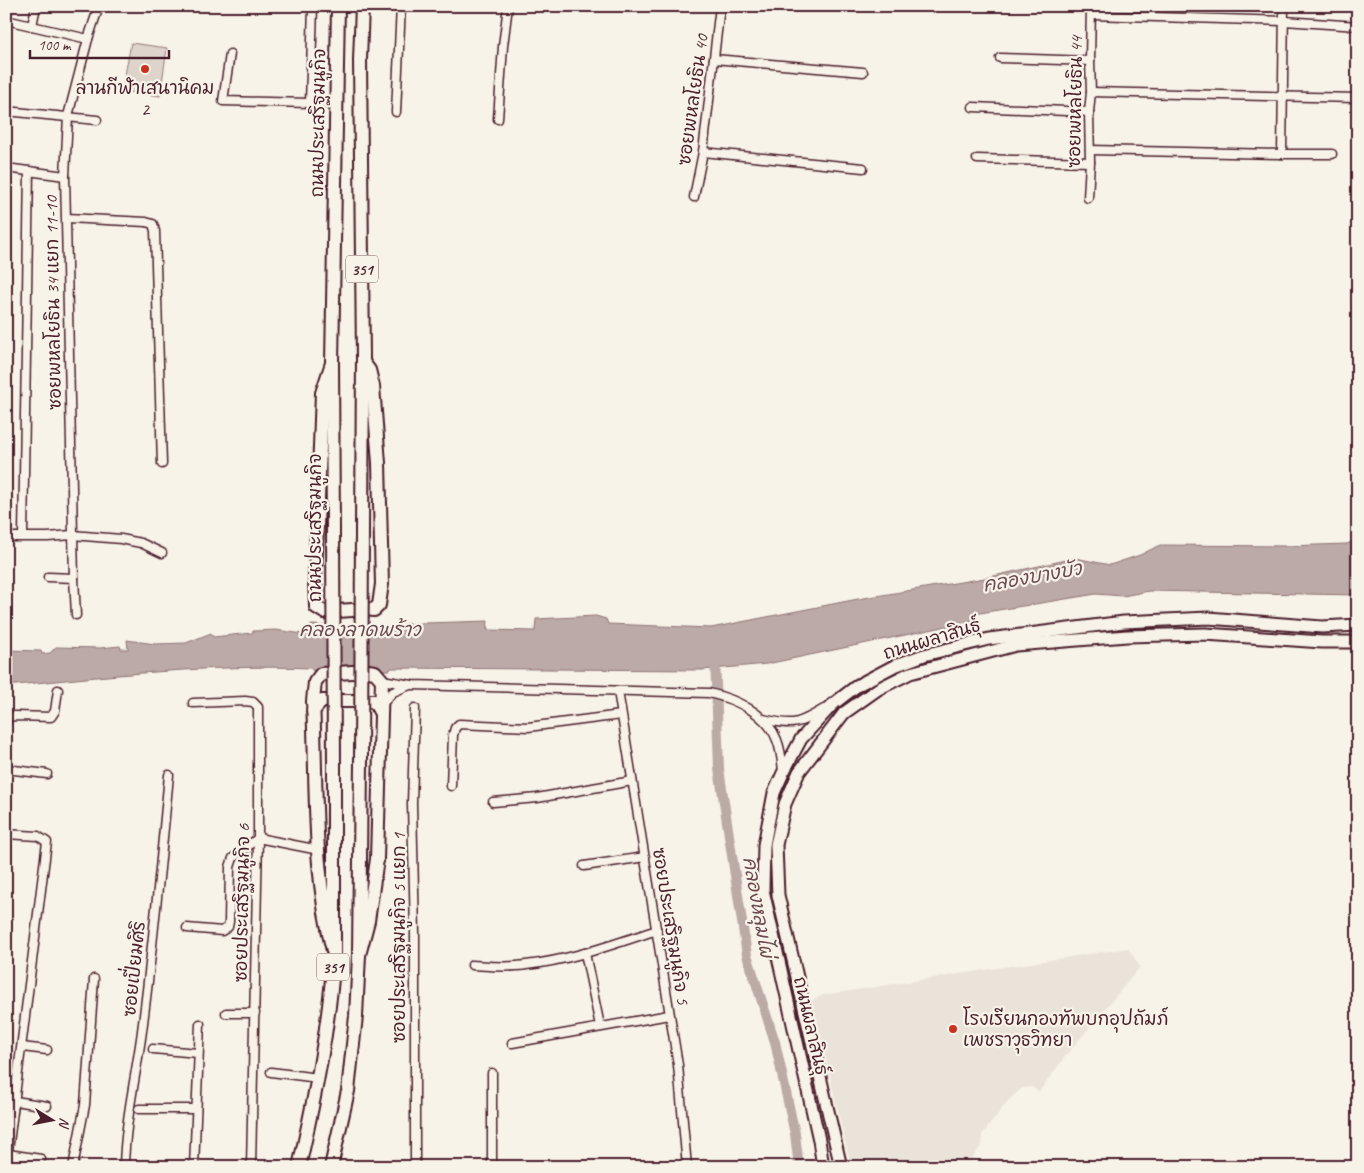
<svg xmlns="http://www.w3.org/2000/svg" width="1364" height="1173" font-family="Caveat,'Playpen Sans Thai',sans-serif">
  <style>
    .built { fill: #eae3da }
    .green { fill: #ded4cc; stroke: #947a7c }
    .water { fill: #bcaaa7; stroke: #8e7275 }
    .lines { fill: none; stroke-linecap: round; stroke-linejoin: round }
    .canal { stroke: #bcaaa7; stroke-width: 10 }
    .street-casing { stroke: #4a1f2b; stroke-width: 11 }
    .secondary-casing { stroke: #4a1f2b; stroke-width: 15 }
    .primary-casing { stroke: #4a1f2b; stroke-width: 16 }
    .street { stroke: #f7f3e8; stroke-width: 8 }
    .secondary { stroke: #f7f3e8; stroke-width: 11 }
    .primary { stroke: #f7f3e8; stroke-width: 12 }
    .primary-bridge-casing { stroke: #4a1f2b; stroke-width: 16; stroke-linecap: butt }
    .primary-bridge { stroke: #f7f3e8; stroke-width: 12 }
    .poi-dot { fill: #c8321e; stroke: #f7f3e8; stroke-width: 2 }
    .labels { text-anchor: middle; stroke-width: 4.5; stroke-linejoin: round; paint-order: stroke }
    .shield { fill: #f7f3e8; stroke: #7e5f64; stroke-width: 1 }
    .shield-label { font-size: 16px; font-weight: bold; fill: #4a1f2b }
    .poi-label { font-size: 18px; fill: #4a1f2b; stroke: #f7f3e8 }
    .street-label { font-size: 18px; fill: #4a1f2b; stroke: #f7f3e8 }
    .water-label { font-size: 19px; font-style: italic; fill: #6c4950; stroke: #f7f3e8 }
  </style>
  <rect width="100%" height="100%" fill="#f7f3e8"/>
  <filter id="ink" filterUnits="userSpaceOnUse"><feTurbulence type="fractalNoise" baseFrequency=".02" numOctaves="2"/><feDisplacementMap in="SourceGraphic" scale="10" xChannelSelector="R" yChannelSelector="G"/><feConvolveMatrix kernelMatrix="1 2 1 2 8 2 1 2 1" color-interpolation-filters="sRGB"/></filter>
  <g filter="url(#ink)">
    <path class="built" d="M 1128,948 L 1140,967 L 1064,1058 L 1039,1092 L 1032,1087 L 1022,1088 L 1007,1102 L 982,1135 L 982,1145 L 965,1167 L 851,1167 L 812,1000 L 823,995 Z"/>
    <path class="green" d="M 131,43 L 167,48 L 160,96 L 122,91 Z"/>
    <path class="water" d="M 1358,539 L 1358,595 L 1149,591 L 1123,596 L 1096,594 L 974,614 L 972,621 L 767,664 L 702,670 L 391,668 L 390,670 L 313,671 L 310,668 C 209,664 107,676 6,686 L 6,650 L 41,651 L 42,654 L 50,653 L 56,647 L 100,648 L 120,646 L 121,649 L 128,649 L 127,640 L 155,644 L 186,643 L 211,633 L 213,637 L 252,633 L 253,631 L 276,630 L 303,634 L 311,625 L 395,628 L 395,624 L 488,621 L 487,630 L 535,631 L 536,619 L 596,616 L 606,619 L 608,624 L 711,628 L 858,599 L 985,578 L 1075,558 L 1110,565 L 1140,555 L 1160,545 L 1285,546 L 1347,544 Z"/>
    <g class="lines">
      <path class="canal" d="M 715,655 L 719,769 L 747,955 L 775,1042 L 795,1134 L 799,1167"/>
      <g class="street-casing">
        <g id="street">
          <path d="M 313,6 L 310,103 L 337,104"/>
          <path d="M 1092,15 L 1284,21 L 1358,26"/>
          <path d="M 6,20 L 88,39"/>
          <path d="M 32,26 L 36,6"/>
          <path d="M 230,54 L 223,101 L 310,103"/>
          <path d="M 1000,58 L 1090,61"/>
          <path d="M 714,59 L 863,72"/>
          <path d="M 1091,92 L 1358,98"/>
          <path d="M 973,107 L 1089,112"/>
          <path d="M 6,111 L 97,120"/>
          <path d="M 396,112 L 401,6"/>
          <path d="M 498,119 L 503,46 L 508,6"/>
          <path d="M 1090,150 L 1282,154 L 1284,6"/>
          <path d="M 703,152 L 863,168"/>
          <path d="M 1282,154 L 1332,154"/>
          <path d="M 977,159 L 1090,162"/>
          <path d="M 6,168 L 65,176"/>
          <path d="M 694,197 L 703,152 L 720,6"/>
          <path d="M 1088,198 L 1090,162 L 1089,112 L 1091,92 L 1090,61 L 1091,6"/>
          <path d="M 67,218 L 146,222 L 153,224 L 155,231 L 162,464"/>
          <path d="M 23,536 L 29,171"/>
          <path d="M 6,537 L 48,537 L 72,535 L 121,539 L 141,543 L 162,553"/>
          <path d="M 48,577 L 74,578 L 65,176 L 68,116 L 88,39 L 99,6"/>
          <path d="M 74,578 L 76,615"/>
          <path d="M 382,680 L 412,685 L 709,693 C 735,699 767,713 777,740 C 781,750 782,761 783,771"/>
          <path d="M 618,691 L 678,1065 L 687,1167"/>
          <path d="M 193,703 L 245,701 L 253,702 L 258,707 L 258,838 L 251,1167"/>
          <path d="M 381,705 L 393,692 L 410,685"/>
          <path d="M 415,708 L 412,803 L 415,934 L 415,1167"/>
          <path d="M 763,719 C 794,726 797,725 824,709"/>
          <path d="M 6,723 L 8,717 L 15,716 L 51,717 L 55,711 L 58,690"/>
          <path d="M 6,769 L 47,774"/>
          <path d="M 451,786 L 453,735 L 455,728 L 459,724 L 528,727 L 621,715"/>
          <path d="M 493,802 L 537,798 L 632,781"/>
          <path d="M 6,834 L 38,836 L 47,842 L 6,1167"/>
          <path d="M 584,866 L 645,857"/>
          <path d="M 187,928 L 222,931 L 228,927 L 229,922 L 230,867 L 233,858 L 258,838 L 319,850"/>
          <path d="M 585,953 L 600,1026"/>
          <path d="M 472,965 C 490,966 508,968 526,965 C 571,960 614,944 657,930"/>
          <path d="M 226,1013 L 255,1013"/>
          <path d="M 512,1043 L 669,1015"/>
          <path d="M 22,1047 L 47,1050"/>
          <path d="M 153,1049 L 198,1053"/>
          <path d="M 271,1072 L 318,1078"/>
          <path d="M 15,1101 L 47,1106"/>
          <path d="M 139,1109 L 196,1109"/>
          <path d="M 8,1154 L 41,1159"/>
          <path d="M 143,1166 L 159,1167"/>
          <path d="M 73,1167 L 85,1105 L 94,979"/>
          <path d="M 124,1167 C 125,1121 136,1077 142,1031 C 153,946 161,860 169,775"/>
          <path d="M 194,1167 L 200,1024"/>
          <path d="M 492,1167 L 492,1073"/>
        </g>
      </g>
      <g class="secondary-casing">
        <g id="secondary">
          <path d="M 823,1167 L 819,1140 L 763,890 L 764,845 L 774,793 L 783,773 L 801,739 L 832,705 L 858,685 L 894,666 L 924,655 L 989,639 L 1124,622 L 1208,618 L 1322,627 L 1358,625"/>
          <path d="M 841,1167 L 778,895 L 776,845 L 785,804 L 799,772 L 844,713 L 878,689 L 910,673 L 1016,645 L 1127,636 L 1205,634 L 1322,642 L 1358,642"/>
        </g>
      </g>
      <g class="primary-casing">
        <g id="primary">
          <path d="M 332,363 L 322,393 L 315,579 L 316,607 L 324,612 L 366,609 L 374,610 L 379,605 L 382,584 L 379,463 L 373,386 L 369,370 L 363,362"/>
          <path d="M 333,529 L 332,363 L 338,6"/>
          <path d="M 362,532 L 363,357 L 360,60 L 362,6"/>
          <path d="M 313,711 L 322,701 L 374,701 L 380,712"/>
          <path d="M 334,955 C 312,873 317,785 313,701 L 315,682 L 321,674 L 368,671 L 375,672 L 382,680 L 377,859 L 368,921 L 359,955"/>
          <path d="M 299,1167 C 315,1097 329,1027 334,955 L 334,765"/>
          <path d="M 331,1167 L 348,1091 L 356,1016 L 359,955 L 361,764"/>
        </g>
      </g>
      <use href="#street" class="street"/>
      <use href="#secondary" class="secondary"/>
      <use href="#primary" class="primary"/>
      <g class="primary-bridge-casing">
        <g id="primary-bridge">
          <path d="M 333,529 L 334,765"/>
          <path d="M 361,764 L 362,532"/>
        </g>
      </g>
      <use href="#primary-bridge" class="primary-bridge"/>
    </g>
  </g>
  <g class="poi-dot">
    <circle cx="145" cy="69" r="5"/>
    <circle cx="953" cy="1029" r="5"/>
  </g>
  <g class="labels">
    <g class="shield">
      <rect x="346" y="255.5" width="32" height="27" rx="4"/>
      <rect x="317" y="953.5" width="32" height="27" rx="4"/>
    </g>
    <g class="shield-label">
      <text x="362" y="275">351</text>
      <text x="333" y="973">351</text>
    </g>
    <g class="poi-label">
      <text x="145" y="94">ลานกีฬาเสนานิคม<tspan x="145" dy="21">2</tspan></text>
      <text x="963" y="1025" text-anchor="start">โรงเรียนกองทัพบกอุปถัมภ์<tspan x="963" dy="21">เพชราวุธวิทยา</tspan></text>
    </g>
    <g class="street-label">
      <text transform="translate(693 100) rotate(-82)" y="6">ซอยพหลโยธิน 40</text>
      <text transform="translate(1075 102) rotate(-89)" y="6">ซอยพหลโยธิน 44</text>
      <text transform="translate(318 123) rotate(-89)" y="6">ถนนประเสริฐมนูกิจ</text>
      <text transform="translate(53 303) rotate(-91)" y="6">ซอยพหลโยธิน 34 แยก 11-10</text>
      <text transform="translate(315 528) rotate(-90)" y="6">ถนนประเสริฐมนูกิจ</text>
      <text transform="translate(932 639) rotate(-17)" y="6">ถนนผลาสินธุ์</text>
      <text transform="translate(242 903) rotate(-89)" y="6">ซอยประเสริฐมนูกิจ 6</text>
      <text transform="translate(671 926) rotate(81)" y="6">ซอยประเสริฐมนูกิจ 5</text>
      <text transform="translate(399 938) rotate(-90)" y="6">ซอยประเสริฐมนูกิจ 5 แยก 1</text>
      <text transform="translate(134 969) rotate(-84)" y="6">ซอยเปี่ยมศิริ</text>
      <text transform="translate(811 1026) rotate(77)" y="6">ถนนผลาสินธุ์</text>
    </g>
    <g class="water-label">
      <text transform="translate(1032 576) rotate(-10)" y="7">คลองบางบัว</text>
      <text x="360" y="636">คลองลาดพร้าว</text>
      <text transform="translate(759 907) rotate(80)" y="7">คลองหลุมไผ่</text>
    </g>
  </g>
  <rect width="1364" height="1173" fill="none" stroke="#f7f3e8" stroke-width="25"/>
  <rect x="12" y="12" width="1339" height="1148" fill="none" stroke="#4a1f2b" stroke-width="2" filter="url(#ink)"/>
  <g transform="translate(52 1120) rotate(100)" stroke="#f7f3e8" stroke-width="4" paint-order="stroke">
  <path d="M0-4L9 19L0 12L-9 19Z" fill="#4a1f2b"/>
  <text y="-8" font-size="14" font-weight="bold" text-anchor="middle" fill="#4a1f2b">N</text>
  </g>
  <path d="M30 50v8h139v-8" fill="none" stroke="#4a1f2b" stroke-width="2.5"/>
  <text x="38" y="50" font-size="15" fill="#4a1f2b" stroke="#f7f3e8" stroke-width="4" paint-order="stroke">100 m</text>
</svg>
